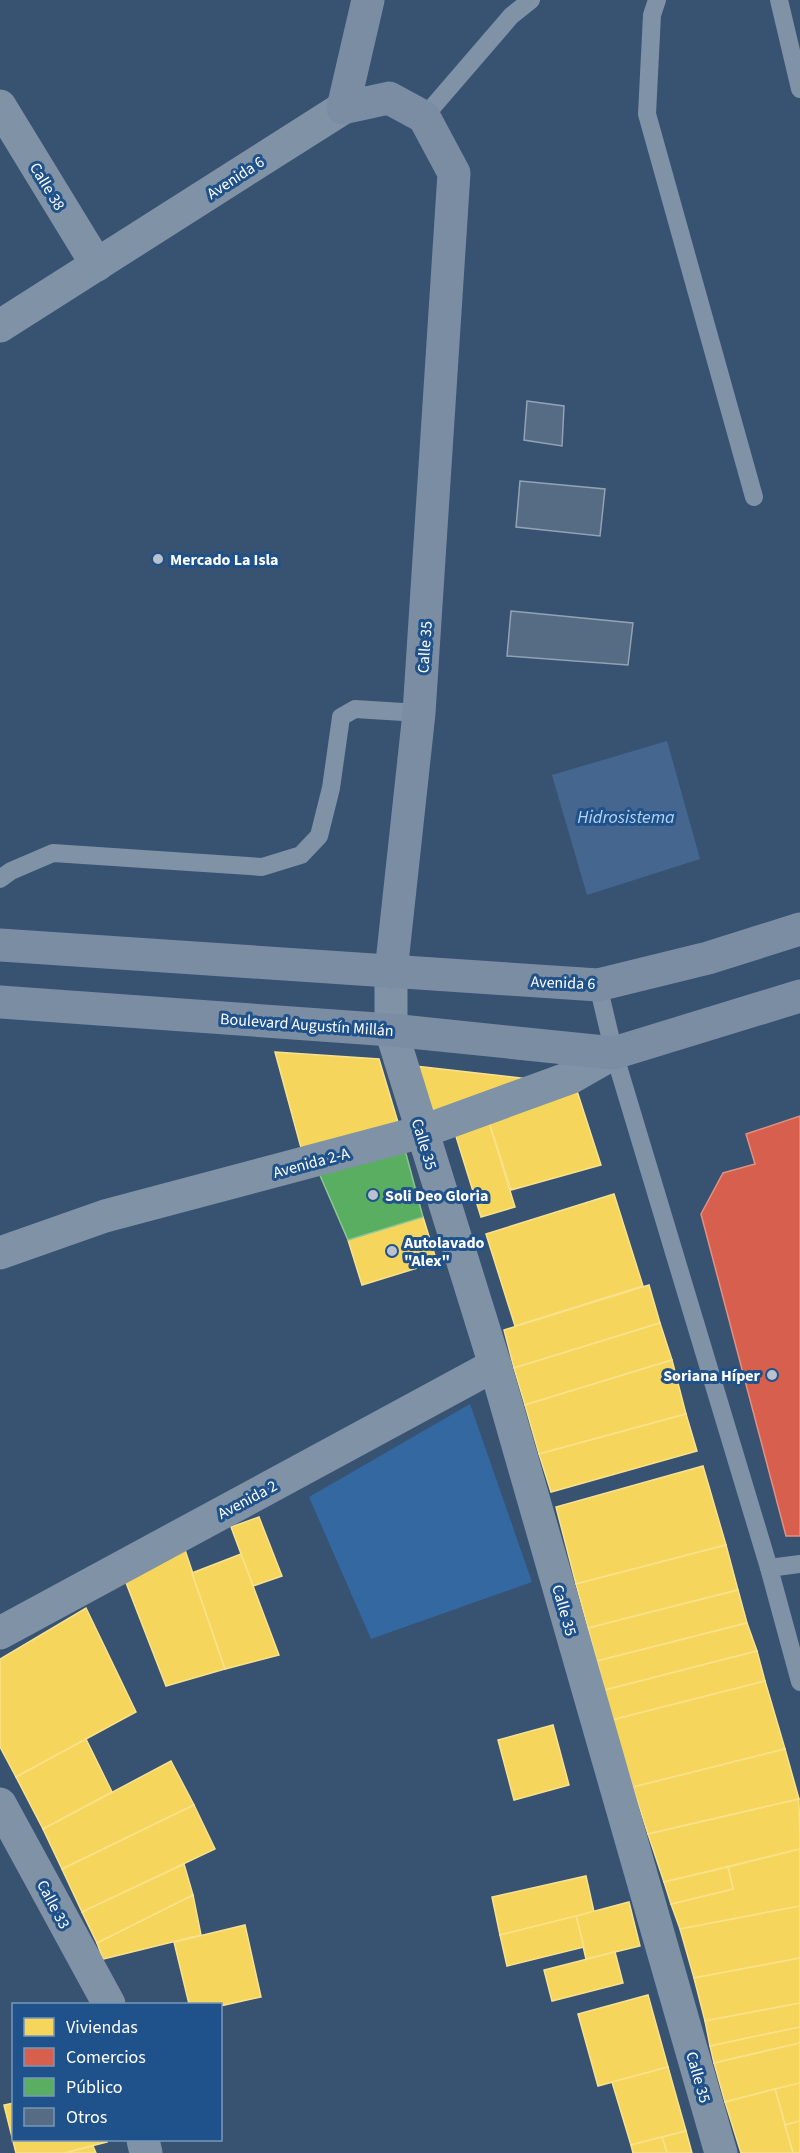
<svg xmlns="http://www.w3.org/2000/svg" width="800" height="2153" font-family="'Source Sans 3',sans-serif">
  <style>
    .green { fill: #3468a1 }
    .water { fill: #45678f }
    .homes { fill: #f6d55c; stroke: #f9e28d; stroke-width: 1.5 }
    .shops { fill: #d6604d; stroke: #e29082; stroke-width: 1.5 }
    .public { fill: #5aae61; stroke: #8cc690; stroke-width: 1.5 }
    .building { fill: #566b84; stroke: #93a2b5; stroke-width: 1.5 }
    .lines { fill: none; stroke-linecap: round; stroke-linejoin: round }
    .lane { stroke: #7f92a6; stroke-width: 18 }
    .street { stroke: #7f92a6; stroke-width: 33 }
    .secondary { stroke: #7b8da3; stroke-width: 33 }
    .poi-dot { fill: #b9c2ce; stroke: #1f518a; stroke-width: 2 }
    .labels { text-anchor: middle; stroke-width: 6; stroke-linejoin: round; paint-order: stroke }
    .street-label { font-size: 16px; fill: #fff; stroke: #1f518a }
    .poi-label { font-size: 16px; font-weight: bold; fill: #fff; stroke: #1f518a; text-anchor: start }
    .water-label { font-size: 18px; font-style: italic; fill: #b7d4f3; stroke: #1f518a }
  </style>
  <rect width="100%" height="100%" fill="#385272"/>
  <path class="green" d="M 470,1404 L 532,1582 L 371,1639 L 309,1497 Z"/>
  <path class="water" d="M 667,741 L 700,859 L 587,895 L 552,775 Z"/>
  <g class="homes">
    <path d="M 275,1052 L 379,1059 L 400,1129 L 303,1155 Z"/>
    <path d="M 415,1066 L 529,1079 L 429,1118 Z"/>
    <path d="M 577,1091 L 601,1165 L 511,1190 L 488,1119 Z"/>
    <path d="M 488,1119 L 515,1207 L 481,1217 L 454,1130 Z"/>
    <path d="M 614,1194 L 643,1286 L 515,1326 L 486,1234 Z"/>
    <path d="M 423,1217 L 437,1262 L 362,1285 L 348,1240 Z"/>
    <path d="M 649,1285 L 660,1323 L 514,1368 L 504,1330 Z"/>
    <path d="M 660,1323 L 672,1360 L 525,1405 L 514,1368 Z"/>
    <path d="M 672,1360 L 686,1414 L 539,1454 L 525,1405 Z"/>
    <path d="M 686,1414 L 697,1451 L 551,1492 L 539,1454 Z"/>
    <path d="M 703,1466 L 726,1545 L 576,1584 L 556,1507 Z"/>
    <path d="M 259,1517 L 282,1576 L 253,1586 L 231,1527 Z"/>
    <path d="M 726,1545 L 738,1590 L 588,1628 L 576,1584 Z"/>
    <path d="M 184,1547 L 225,1669 L 166,1686 L 123,1575 Z"/>
    <path d="M 241,1554 L 279,1655 L 225,1669 L 192,1573 Z"/>
    <path d="M 738,1590 L 747,1623 L 597,1661 L 588,1628 Z"/>
    <path d="M 86,1608 L 136,1712 L 16,1777 L 0,1747 L 0,1659 Z"/>
    <path d="M 747,1623 L 757,1651 L 605,1690 L 597,1661 Z"/>
    <path d="M 757,1651 L 765,1681 L 612,1720 L 605,1690 Z"/>
    <path d="M 765,1681 L 785,1749 L 633,1787 L 612,1720 Z"/>
    <path d="M 553,1725 L 569,1785 L 514,1800 L 498,1740 Z"/>
    <path d="M 86,1739 L 112,1792 L 43,1829 L 16,1777 Z"/>
    <path d="M 785,1749 L 799,1799 L 648,1834 L 633,1787 Z"/>
    <path d="M 171,1761 L 194,1805 L 62,1869 L 43,1829 Z"/>
    <path d="M 799,1799 L 800,1849 L 664,1882 L 648,1834 Z"/>
    <path d="M 194,1805 L 215,1849 L 82,1912 L 62,1869 Z"/>
    <path d="M 800,1849 L 800,1906 L 680,1929 L 671,1904 L 733,1889 L 728,1867 Z"/>
    <path d="M 184,1864 L 193,1895 L 97,1943 L 82,1912 Z"/>
    <path d="M 728,1867 L 733,1889 L 671,1904 L 664,1882 Z"/>
    <path d="M 586,1876 L 594,1912 L 500,1935 L 492,1897 Z"/>
    <path d="M 193,1895 L 201,1935 L 103,1959 L 97,1943 Z"/>
    <path d="M 629,1902 L 640,1946 L 586,1959 L 576,1916 Z"/>
    <path d="M 800,1906 L 800,1958 L 694,1978 L 680,1929 Z"/>
    <path d="M 576,1916 L 584,1947 L 507,1966 L 500,1935 Z"/>
    <path d="M 245,1925 L 261,1997 L 220,2006 L 220,2004 L 189,2004 L 174,1942 Z"/>
    <path d="M 615,1952 L 623,1983 L 552,2001 L 544,1970 Z"/>
    <path d="M 800,1958 L 800,2003 L 705,2021 L 694,1978 Z"/>
    <path d="M 648,1995 L 668,2067 L 598,2086 L 578,2014 Z"/>
    <path d="M 800,2003 L 800,2027 L 710,2046 L 705,2021 Z"/>
    <path d="M 800,2027 L 800,2043 L 714,2063 L 710,2046 Z"/>
    <path d="M 800,2043 L 800,2083 L 725,2102 L 714,2063 Z"/>
    <path d="M 668,2067 L 686,2131 L 631,2145 L 612,2082 Z"/>
    <path d="M 800,2083 L 800,2121 L 785,2125 L 775,2089 Z"/>
    <path d="M 775,2089 L 793,2153 L 741,2153 L 725,2102 Z"/>
    <path d="M 14,2103 L 14,2140 L 106,2140 L 107,2142 L 64,2153 L 16,2153 L 4,2105 Z"/>
    <path d="M 800,2121 L 800,2153 L 793,2153 L 785,2125 Z"/>
    <path d="M 686,2131 L 692,2153 L 667,2153 L 662,2137 Z"/>
    <path d="M 662,2137 L 667,2153 L 633,2153 L 631,2145 Z"/>
    <path d="M 93,2146 L 96,2153 L 64,2153 Z"/>
  </g>
  <path class="shops" d="M 800,1116 L 800,1536 L 786,1536 L 701,1214 L 723,1173 L 755,1164 L 746,1134 Z"/>
  <path class="public" d="M 405,1150 L 423,1217 L 348,1240 L 319,1173 Z"/>
  <g class="building">
    <path d="M 527,401 L 564,406 L 562,446 L 524,440 Z"/>
    <path d="M 520,481 L 605,489 L 600,536 L 516,527 Z"/>
    <path d="M 511,611 L 633,623 L 628,665 L 507,656 Z"/>
  </g>
  <g class="lines">
    <g class="lane">
      <path d="M 657,0 L 652,15 L 647,114 L 754,497"/>
      <path d="M 779,0 L 800,89"/>
      <path d="M 424,117 L 511,16 L 531,0"/>
      <path d="M 0,879 L 11,871 L 53,853 L 262,867 L 301,855 L 319,836 L 331,788 L 341,717 L 355,709 L 419,713"/>
      <path d="M 598,985 L 614,1053 L 769,1568 L 800,1682"/>
      <path d="M 769,1568 L 800,1564"/>
    </g>
    <g class="street">
      <path d="M 0,106 L 97,265"/>
      <path d="M 0,326 L 343,108"/>
      <path d="M 391,972 L 391,1030 L 495,1365 L 721,2153"/>
      <path d="M 0,1253 L 105,1216 L 421,1132 L 572,1077 L 614,1053"/>
      <path d="M 0,1633 L 495,1365"/>
      <path d="M 0,1804 L 109,2004"/>
      <path d="M 143,2140 L 146,2153"/>
    </g>
    <g class="secondary">
      <path d="M 368,0 L 343,108 L 389,98 L 424,117 L 454,173 L 419,713 L 391,972"/>
      <path d="M 0,945 L 598,985 L 708,958 L 800,929"/>
      <path d="M 0,1002 L 391,1030 L 614,1053 L 800,996"/>
    </g>
  </g>
  <g class="poi-dot">
    <circle cx="158" cy="559" r="6"/>
    <circle cx="373" cy="1195" r="6"/>
    <circle cx="392" cy="1251" r="6"/>
    <circle cx="772" cy="1375" r="6"/>
  </g>
  <g class="labels">
    <g class="street-label">
      <text transform="translate(235 177) rotate(-33)" y="6">Avenida 6</text>
      <text transform="translate(48 186) rotate(59)" y="6">Calle 38</text>
      <text transform="translate(424 647) rotate(-86)" y="6">Calle 35</text>
      <text transform="translate(563 982) rotate(2)" y="6">Avenida 6</text>
      <text transform="translate(307 1024) rotate(4)" y="6">Boulevard Augustín Millán</text>
      <text transform="translate(425 1144) rotate(73)" y="6">Calle 35</text>
      <text transform="translate(311 1162) rotate(-15)" y="6">Avenida 2-A</text>
      <text transform="translate(247 1499) rotate(-28)" y="6">Avenida 2</text>
      <text transform="translate(565 1610) rotate(74)" y="6">Calle 35</text>
      <text transform="translate(54 1904) rotate(62)" y="6">Calle 33</text>
      <text transform="translate(699 2077) rotate(74)" y="6">Calle 35</text>
    </g>
    <g class="poi-label">
      <text x="170" y="565">Mercado La Isla</text>
      <text x="385" y="1201">Soli Deo Gloria</text>
      <text x="404" y="1248">Autolavado<tspan x="404" dy="18">"Alex"</tspan></text>
      <text x="760" y="1381" text-anchor="end">Soriana Híper</text>
    </g>
    <g class="water-label">
      <text x="626" y="823">Hidrosistema</text>
    </g>
  </g>
  <rect x="12" y="2003" width="210" height="138" fill="#1f518a" stroke="#7997b9" stroke-width="1.5"/>
  <rect x="24" y="2018" width="30" height="18" fill="#f6d55c" stroke="#7997b9" stroke-width="1.5"/>
  <text x="66" y="2033" font-size="18" fill="#ffffff">Viviendas</text>
  <rect x="24" y="2048" width="30" height="18" fill="#d6604d" stroke="#7997b9" stroke-width="1.5"/>
  <text x="66" y="2063" font-size="18" fill="#ffffff">Comercios</text>
  <rect x="24" y="2078" width="30" height="18" fill="#5aae61" stroke="#7997b9" stroke-width="1.5"/>
  <text x="66" y="2093" font-size="18" fill="#ffffff">Público</text>
  <rect x="24" y="2108" width="30" height="18" fill="#566b84" stroke="#7997b9" stroke-width="1.5"/>
  <text x="66" y="2123" font-size="18" fill="#ffffff">Otros</text>
</svg>
